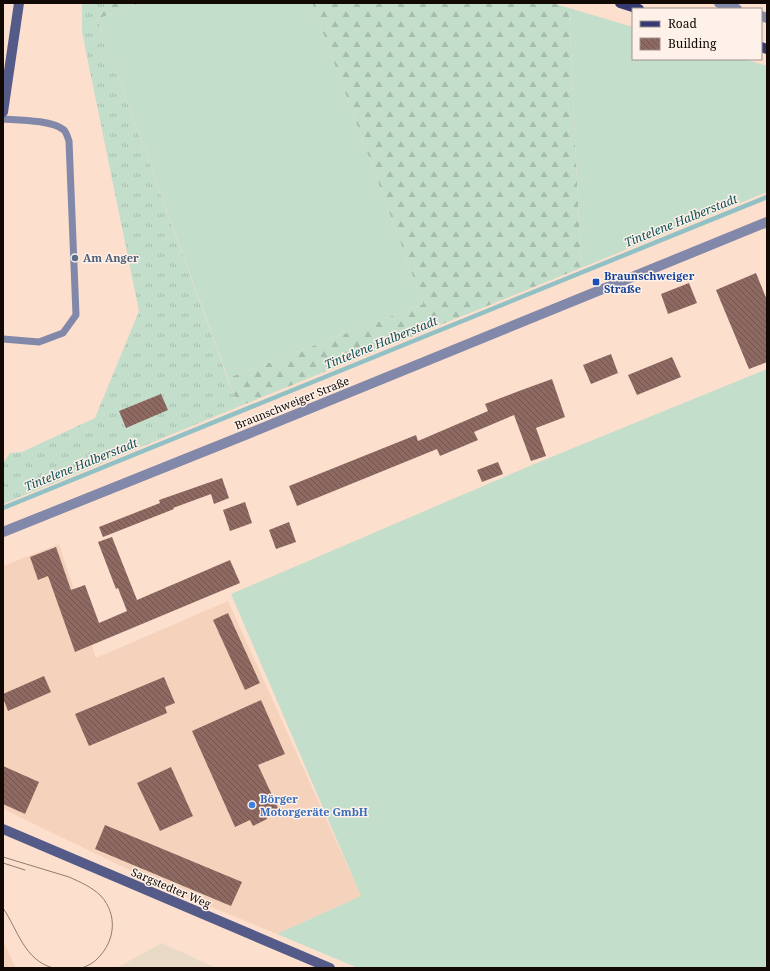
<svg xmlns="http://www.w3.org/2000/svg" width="770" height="971" font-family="'Noto Serif',serif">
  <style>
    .built { fill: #f5d2bb }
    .education { fill: #e8dac7 }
    .grass { fill: url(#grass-tufts) }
    .forest { fill: url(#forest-firs) }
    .garden { fill: #c3decb }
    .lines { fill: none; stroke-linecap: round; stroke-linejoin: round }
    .stream { stroke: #92c1c5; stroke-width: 4.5 }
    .building { fill: url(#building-back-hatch) }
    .lane { stroke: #8288a9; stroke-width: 7 }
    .street { stroke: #8288a9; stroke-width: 10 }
    .secondary { stroke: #545b89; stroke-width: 10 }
    .primary { stroke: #353b72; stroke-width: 10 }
    .tram { stroke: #907c70; stroke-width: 1 }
    .service-dot { fill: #5c6f8a; stroke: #fdf1e9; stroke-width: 1.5 }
    .transit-dot { fill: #1a4fb4; stroke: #fdf1e9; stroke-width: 1.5 }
    .shop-dot { fill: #3f7fe0; stroke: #fdf1e9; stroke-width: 1.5 }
    .labels { text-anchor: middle; stroke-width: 3; stroke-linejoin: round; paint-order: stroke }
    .service-label { font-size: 11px; font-weight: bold; fill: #4e5e75; stroke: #fdf1e9; text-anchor: start }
    .transit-label { font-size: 11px; font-weight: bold; fill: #164399; stroke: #fdf1e9; text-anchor: start }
    .street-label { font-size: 11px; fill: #120904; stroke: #fdf1e9 }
    .shop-label { font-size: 11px; font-weight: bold; fill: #366cbe; stroke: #fdf1e9; text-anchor: start }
    .water-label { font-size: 12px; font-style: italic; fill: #0f5358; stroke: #fdf1e9 }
  </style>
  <defs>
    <pattern id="grass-tufts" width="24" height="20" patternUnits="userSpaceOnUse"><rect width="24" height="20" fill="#c3decb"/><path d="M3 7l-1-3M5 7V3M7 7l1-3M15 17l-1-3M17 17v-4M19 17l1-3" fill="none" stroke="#a6bdad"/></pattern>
    <pattern id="forest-firs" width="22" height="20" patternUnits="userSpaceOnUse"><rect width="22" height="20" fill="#c3decb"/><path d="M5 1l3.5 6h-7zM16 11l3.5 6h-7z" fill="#a6bdad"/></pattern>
    <pattern id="building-back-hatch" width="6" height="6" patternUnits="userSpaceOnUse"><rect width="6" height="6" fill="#8e6962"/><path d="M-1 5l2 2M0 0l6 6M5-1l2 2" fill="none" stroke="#73554f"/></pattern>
  </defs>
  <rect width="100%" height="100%" fill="#fddfcd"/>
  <g class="built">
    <path d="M 59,544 L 96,658 L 228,601 L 361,896 L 277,934 L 175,892 L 3,809 L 3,566 Z"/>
    <path d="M 3,941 L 16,968 L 3,968 Z"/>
  </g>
  <path class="education" d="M 162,943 L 216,968 L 116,968 Z"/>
  <path class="grass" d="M 82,3 L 108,3 L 97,19 L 238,407 L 3,504 L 3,463 L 10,453 L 22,452 L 95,418 L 139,311 L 82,32 Z"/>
  <g class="forest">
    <path d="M 108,3 L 141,3 L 97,19 Z"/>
    <path d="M 312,3 L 552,3 L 569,8 L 581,268 L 238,407 L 228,378 L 423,304 Z"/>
  </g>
  <g class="garden">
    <path d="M 141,3 L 312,3 L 423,304 L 228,378 L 97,19 Z"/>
    <path d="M 569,8 L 633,27 L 633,59 L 744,59 L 767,66 L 767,192 L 581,268 Z"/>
    <path d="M 767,369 L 767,968 L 358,968 L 277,934 L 361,896 L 231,594 L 539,462 Z"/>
  </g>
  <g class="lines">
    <path class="stream" d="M 3,508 L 767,197"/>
  </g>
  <g class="building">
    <path d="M 756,273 L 767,300 L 767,362 L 749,369 L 716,290 Z"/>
    <path d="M 689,283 L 697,303 L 668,314 L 661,294 Z"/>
    <path d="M 611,354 L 618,373 L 591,384 L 583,365 Z"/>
    <path d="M 672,357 L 681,377 L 637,395 L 628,375 Z"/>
    <path d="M 552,379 L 565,417 L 536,428 L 546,456 L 531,461 L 514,415 L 474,432 L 478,440 L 440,456 L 437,449 L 297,506 L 289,486 L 416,435 L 418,441 L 488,411 L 485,404 L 519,391 Z"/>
    <path d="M 161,394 L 168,410 L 126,428 L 119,411 Z"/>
    <path d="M 498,462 L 503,474 L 482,482 L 477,470 Z"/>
    <path d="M 222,478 L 229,498 L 214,504 L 211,494 L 173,508 L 174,509 L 103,537 L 99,527 L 160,503 L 159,500 Z"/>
    <path d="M 245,502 L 252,523 L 230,531 L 223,510 Z"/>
    <path d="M 289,522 L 296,542 L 276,549 L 269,530 Z"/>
    <path d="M 112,537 L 137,600 L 230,560 L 240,583 L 75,652 L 48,576 L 38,580 L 30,557 L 56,547 L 71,590 L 85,585 L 99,623 L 127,611 L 118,588 L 116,589 L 98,542 Z"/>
    <path d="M 228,613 L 260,683 L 245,690 L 213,620 Z"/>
    <path d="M 44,676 L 51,692 L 8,711 L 3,698 L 3,694 Z"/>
    <path d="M 164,677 L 175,703 L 165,707 L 167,713 L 89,746 L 75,714 Z"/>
    <path d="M 261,700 L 285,754 L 258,765 L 278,808 L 265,814 L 267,819 L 253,826 L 250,820 L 235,827 L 192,731 Z"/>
    <path d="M 3,766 L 39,782 L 25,814 L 3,804 Z"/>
    <path d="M 171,767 L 193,816 L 160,831 L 137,783 Z"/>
    <path d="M 105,825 L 242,882 L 231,906 L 95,849 Z"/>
  </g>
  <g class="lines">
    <path class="lane" d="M 3,119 C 18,120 52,120 64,130 C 66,132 68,138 69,141 L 76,315 L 63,333 L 39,342 L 3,339"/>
    <g class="street">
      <path d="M 719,3 L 737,9"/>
      <path d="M 761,16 L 767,18"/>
      <path d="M 3,532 L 250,433 L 767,222"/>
    </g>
    <g class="secondary">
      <path d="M 3,112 L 19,3"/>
      <path d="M 3,829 L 330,968"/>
    </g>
    <g class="primary">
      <path d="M 620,3 L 639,9"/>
      <path d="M 761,47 L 767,49"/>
    </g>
    <g class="tram">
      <path d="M 3,857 L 69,877 C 80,882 92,887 101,896 C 118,915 115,941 98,958 C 94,963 87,966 82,968"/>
      <path d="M 3,863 L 25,870"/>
      <path d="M 3,908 C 18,930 24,960 53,968"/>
    </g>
  </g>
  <circle class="service-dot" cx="75" cy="258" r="4"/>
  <rect class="transit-dot" x="592" y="278" width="8" height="8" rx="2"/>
  <circle class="shop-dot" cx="252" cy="805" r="4"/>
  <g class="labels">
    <g class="service-label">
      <text x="83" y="262">Am Anger</text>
    </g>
    <g class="transit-label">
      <text x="604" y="280">Braunschweiger<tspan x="604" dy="13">Straße</tspan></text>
    </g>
    <g class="street-label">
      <text transform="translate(292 403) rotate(-22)" y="4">Braunschweiger Straße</text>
      <text transform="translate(171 888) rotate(23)" y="4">Sargstedter Weg</text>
    </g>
    <g class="shop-label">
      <text x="260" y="803">Börger<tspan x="260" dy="13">Motorgeräte GmbH</tspan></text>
    </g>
    <g class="water-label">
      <text transform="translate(681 221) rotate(-22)" y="4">Tintelene Halberstadt</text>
      <text transform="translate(381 343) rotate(-22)" y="4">Tintelene Halberstadt</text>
      <text transform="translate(81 465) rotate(-22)" y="4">Tintelene Halberstadt</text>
    </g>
  </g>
  <rect width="770" height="971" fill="none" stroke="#120904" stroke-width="8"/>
  <rect x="632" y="8" width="130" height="52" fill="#fdf1e9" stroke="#9f948d"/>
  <rect x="640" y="21" width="20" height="6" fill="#353b72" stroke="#9f948d"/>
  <text x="668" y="28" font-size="12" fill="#120904">Road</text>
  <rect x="640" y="38" width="20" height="12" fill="url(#building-back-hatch)" stroke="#9f948d"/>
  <text x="668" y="48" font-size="12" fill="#120904">Building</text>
</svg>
